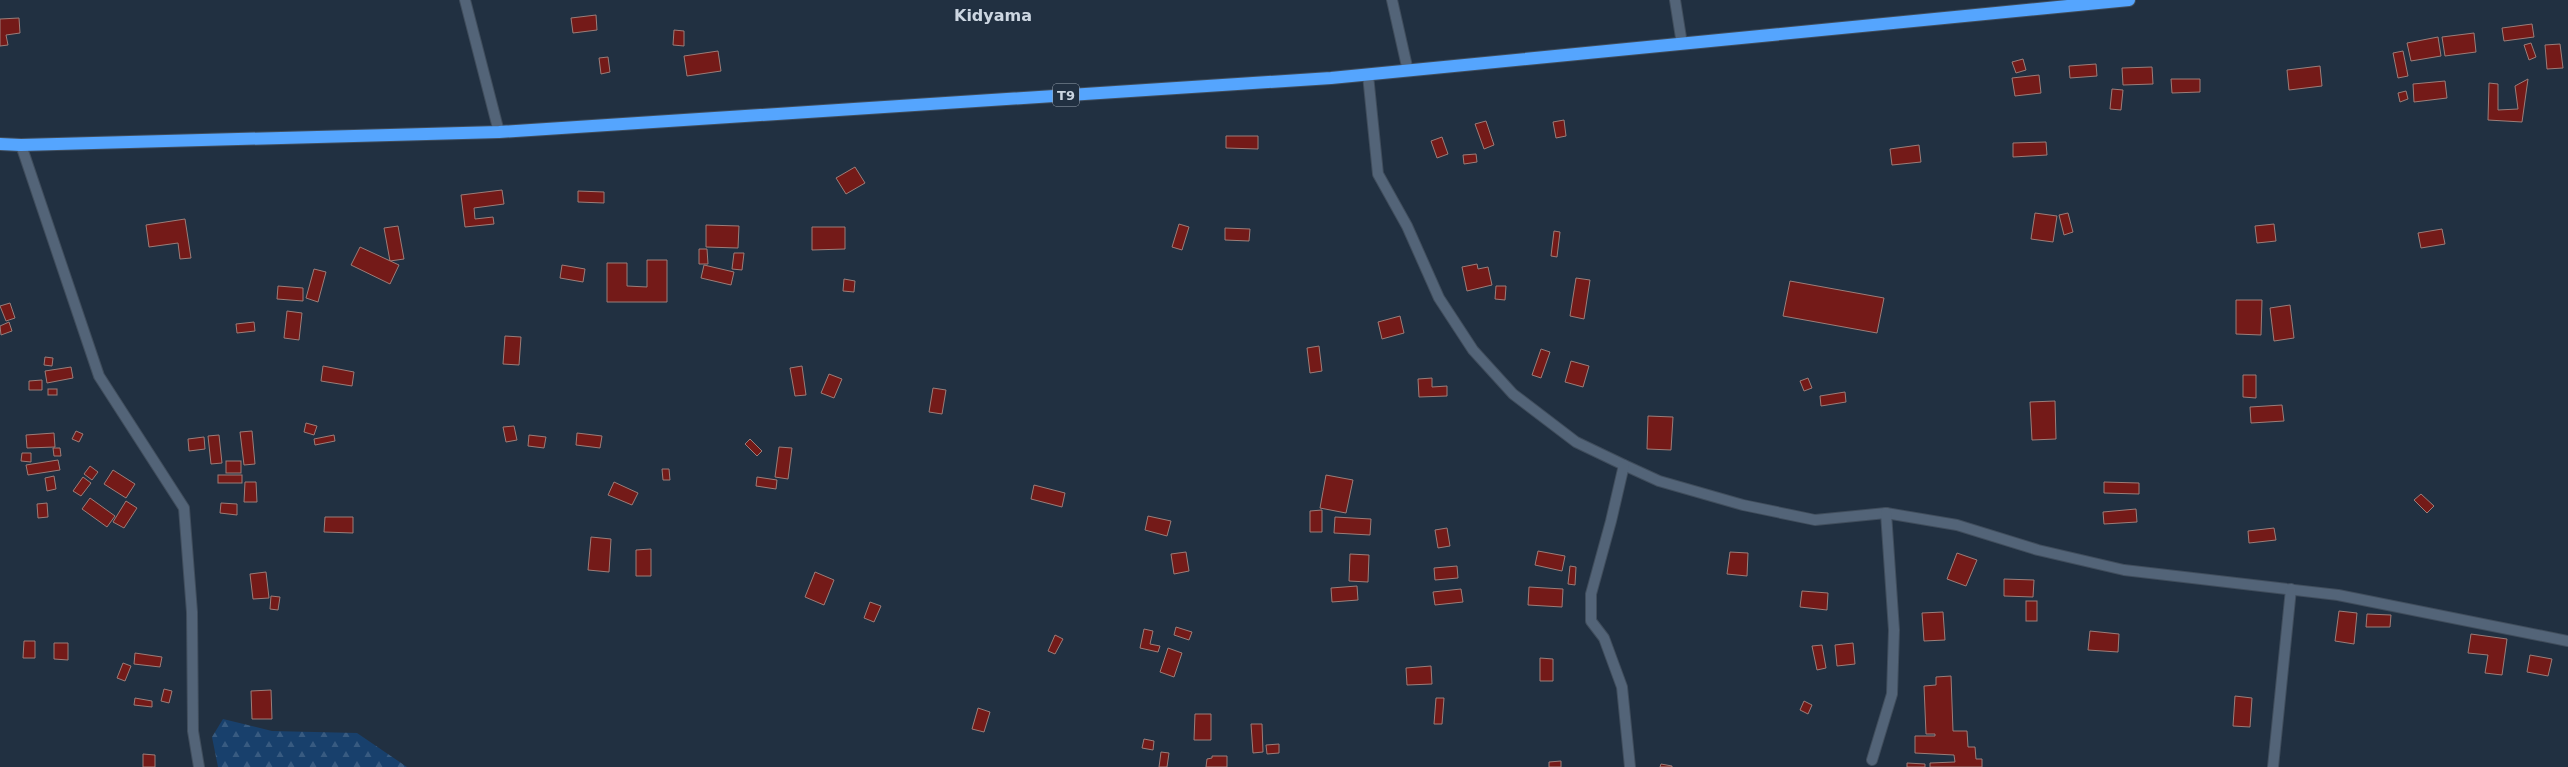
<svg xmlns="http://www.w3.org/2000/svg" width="2568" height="767" font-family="'DejaVu Sans',sans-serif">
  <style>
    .forest { fill: url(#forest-firs) }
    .building { fill: #741a18; stroke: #9b7d79 }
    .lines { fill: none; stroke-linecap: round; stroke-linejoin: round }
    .street-casing { stroke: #404d5c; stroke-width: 12 }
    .highway-casing { stroke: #404d5c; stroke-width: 14 }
    .street { stroke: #536478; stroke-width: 10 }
    .highway { stroke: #55a5fe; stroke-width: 12 }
    .labels { text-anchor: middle; stroke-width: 3; stroke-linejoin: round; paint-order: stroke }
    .shield { fill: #213041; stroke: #99a4b1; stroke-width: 1 }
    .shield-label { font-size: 13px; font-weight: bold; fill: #ccd6e1 }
    .quarter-label { font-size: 16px; font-weight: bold; fill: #ccd6e1; stroke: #213041 }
  </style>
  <defs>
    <pattern id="forest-firs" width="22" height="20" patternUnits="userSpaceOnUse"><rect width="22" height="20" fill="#18406c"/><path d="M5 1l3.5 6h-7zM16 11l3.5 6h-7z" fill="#385b81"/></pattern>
  </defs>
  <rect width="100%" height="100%" fill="#213041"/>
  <path class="forest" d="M 223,719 L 272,731 L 357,733 L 407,767 L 218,767 L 212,737 Z"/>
  <g class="building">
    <path d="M 596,15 L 597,30 L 573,33 L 571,18 Z"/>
    <path d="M 19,18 L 20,33 L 6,35 L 8,45 L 0,46 L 0,19 Z"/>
    <path d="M 2532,24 L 2534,37 L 2504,41 L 2502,28 Z"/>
    <path d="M 674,30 L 684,31 L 684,46 L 673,45 Z"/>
    <path d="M 2474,33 L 2476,52 L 2445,56 L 2442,37 Z"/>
    <path d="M 2438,37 L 2441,56 L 2411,61 L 2407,43 Z"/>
    <path d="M 2531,43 L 2536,57 L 2529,60 L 2524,45 Z"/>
    <path d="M 2560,44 L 2563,68 L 2547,69 L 2545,45 Z"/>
    <path d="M 718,51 L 721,71 L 687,76 L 684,56 Z"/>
    <path d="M 2403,51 L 2408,76 L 2398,78 L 2393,53 Z"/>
    <path d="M 608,57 L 610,72 L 601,74 L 599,58 Z"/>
    <path d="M 2023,59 L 2026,70 L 2016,73 L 2012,62 Z"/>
    <path d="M 2096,64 L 2097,76 L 2070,78 L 2069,66 Z"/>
    <path d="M 2320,66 L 2322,86 L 2289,90 L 2287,70 Z"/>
    <path d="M 2152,67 L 2153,84 L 2123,85 L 2122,68 Z"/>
    <path d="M 2039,75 L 2041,93 L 2015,96 L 2012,78 Z"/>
    <path d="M 2171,79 L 2200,79 L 2200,92 L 2172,93 Z"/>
    <path d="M 2528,79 L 2522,122 L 2488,120 L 2489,83 L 2498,84 L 2498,110 L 2518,109 L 2515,86 Z"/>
    <path d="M 2445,81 L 2447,98 L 2414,102 L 2413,84 Z"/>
    <path d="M 2112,89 L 2123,90 L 2121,110 L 2110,109 Z"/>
    <path d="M 2406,91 L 2408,99 L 2400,102 L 2398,93 Z"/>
    <path d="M 1564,120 L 1566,136 L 1556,138 L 1553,122 Z"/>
    <path d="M 1486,121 L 1494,145 L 1484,149 L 1475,124 Z"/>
    <path d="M 1226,136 L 1258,136 L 1258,149 L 1226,148 Z"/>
    <path d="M 1442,137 L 1448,154 L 1437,158 L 1431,141 Z"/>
    <path d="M 2046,142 L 2047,155 L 2013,157 L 2013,143 Z"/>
    <path d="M 1919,145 L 1921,162 L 1892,165 L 1890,149 Z"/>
    <path d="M 1476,154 L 1477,162 L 1464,164 L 1463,155 Z"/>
    <path d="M 855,167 L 865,183 L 846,194 L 836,178 Z"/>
    <path d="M 502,190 L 504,204 L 474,208 L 475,219 L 493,217 L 494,224 L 465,227 L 461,195 Z"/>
    <path d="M 578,191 L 604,192 L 604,203 L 578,202 Z"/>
    <path d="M 2035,213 L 2057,216 L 2053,242 L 2031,239 Z"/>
    <path d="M 2068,213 L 2073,232 L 2064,235 L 2059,215 Z"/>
    <path d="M 185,219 L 191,258 L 180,259 L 178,243 L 149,247 L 146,225 Z"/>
    <path d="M 1179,224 L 1189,227 L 1182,250 L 1172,247 Z"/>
    <path d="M 2274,224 L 2276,241 L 2257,243 L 2255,226 Z"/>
    <path d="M 706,225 L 739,226 L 738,248 L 706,247 Z"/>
    <path d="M 398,226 L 404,259 L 390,261 L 384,228 Z"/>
    <path d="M 812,227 L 845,227 L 845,249 L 812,250 Z"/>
    <path d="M 1225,228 L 1250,229 L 1249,241 L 1225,240 Z"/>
    <path d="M 2442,229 L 2445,244 L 2421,248 L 2418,233 Z"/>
    <path d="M 1554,231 L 1560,232 L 1557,257 L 1551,256 Z"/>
    <path d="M 360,247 L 399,265 L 390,284 L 351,265 Z"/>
    <path d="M 699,249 L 707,249 L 708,264 L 699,264 Z"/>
    <path d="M 734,253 L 744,253 L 742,270 L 732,269 Z"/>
    <path d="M 647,260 L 667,260 L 667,302 L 607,302 L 607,263 L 627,263 L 627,286 L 647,287 Z"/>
    <path d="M 1477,264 L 1478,269 L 1488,267 L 1492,285 L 1467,291 L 1462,267 Z"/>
    <path d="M 562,265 L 585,269 L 583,282 L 560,278 Z"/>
    <path d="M 704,265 L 734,272 L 731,285 L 701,278 Z"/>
    <path d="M 314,269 L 326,272 L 318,302 L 306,298 Z"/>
    <path d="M 1576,278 L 1590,280 L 1584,319 L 1570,316 Z"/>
    <path d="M 844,279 L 855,281 L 854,292 L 843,291 Z"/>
    <path d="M 1790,281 L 1884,298 L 1877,333 L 1783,316 Z"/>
    <path d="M 278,286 L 303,288 L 303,301 L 277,299 Z"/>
    <path d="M 1496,286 L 1506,286 L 1505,300 L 1495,299 Z"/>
    <path d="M 2236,300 L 2262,300 L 2261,335 L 2236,334 Z"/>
    <path d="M 10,303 L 15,318 L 6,321 L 0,306 Z"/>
    <path d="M 2290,305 L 2294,338 L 2274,341 L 2270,308 Z"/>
    <path d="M 287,311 L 302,313 L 299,340 L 284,338 Z"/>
    <path d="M 1400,316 L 1404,333 L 1382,339 L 1378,322 Z"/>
    <path d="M 9,322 L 12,331 L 1,335 L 0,326 Z"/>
    <path d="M 254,322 L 255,331 L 237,333 L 236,324 Z"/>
    <path d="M 505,336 L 521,337 L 519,365 L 503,364 Z"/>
    <path d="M 1319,346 L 1322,371 L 1310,373 L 1307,348 Z"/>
    <path d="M 1541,349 L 1550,352 L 1541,378 L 1532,375 Z"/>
    <path d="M 45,357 L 53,358 L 52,366 L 44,365 Z"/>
    <path d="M 1571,361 L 1589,366 L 1583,387 L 1565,382 Z"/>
    <path d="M 323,366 L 354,372 L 352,386 L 321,381 Z"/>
    <path d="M 802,366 L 806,395 L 795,396 L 790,368 Z"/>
    <path d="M 71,367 L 73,378 L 47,383 L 45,371 Z"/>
    <path d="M 829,374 L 842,379 L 834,398 L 821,393 Z"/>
    <path d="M 2243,375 L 2256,375 L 2256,398 L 2243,397 Z"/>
    <path d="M 1432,378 L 1432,387 L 1447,386 L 1447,396 L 1419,397 L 1418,379 Z"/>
    <path d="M 1808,378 L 1812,388 L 1804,391 L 1800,381 Z"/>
    <path d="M 42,380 L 42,390 L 29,390 L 29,381 Z"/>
    <path d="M 933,388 L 946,390 L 942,414 L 929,412 Z"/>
    <rect x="48" y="389" width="9" height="6"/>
    <path d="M 1845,392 L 1846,402 L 1821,406 L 1820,396 Z"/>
    <path d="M 2055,401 L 2056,439 L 2032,440 L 2030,402 Z"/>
    <path d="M 2282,405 L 2284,421 L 2251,423 L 2250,407 Z"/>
    <path d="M 1648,416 L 1673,417 L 1671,450 L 1647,449 Z"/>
    <path d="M 306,423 L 317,426 L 314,435 L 304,432 Z"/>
    <path d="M 514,426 L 517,440 L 506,442 L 503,427 Z"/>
    <path d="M 76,431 L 83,434 L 79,442 L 72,439 Z"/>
    <path d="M 252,431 L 255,464 L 244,465 L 240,432 Z"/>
    <path d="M 54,433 L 55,447 L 27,448 L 26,435 Z"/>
    <path d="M 577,433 L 602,436 L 600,448 L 576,445 Z"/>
    <path d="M 219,435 L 222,463 L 211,464 L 208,436 Z"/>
    <path d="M 334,435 L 335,441 L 315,445 L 314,439 Z"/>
    <path d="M 529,435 L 546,437 L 544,448 L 528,446 Z"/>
    <path d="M 204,437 L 205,449 L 189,451 L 188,439 Z"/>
    <path d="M 750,439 L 762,451 L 757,456 L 745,444 Z"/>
    <path d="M 779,447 L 792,448 L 788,479 L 775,477 Z"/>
    <path d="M 53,448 L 60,448 L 61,456 L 54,456 Z"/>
    <path d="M 22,453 L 31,453 L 31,462 L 21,461 Z"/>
    <path d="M 58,460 L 60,470 L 28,475 L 26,465 Z"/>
    <rect x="226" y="461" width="15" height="12"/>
    <path d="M 90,466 L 98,472 L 92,480 L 84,474 Z"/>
    <path d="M 662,469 L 669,469 L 670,480 L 663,480 Z"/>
    <path d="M 113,470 L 135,484 L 126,498 L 104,484 Z"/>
    <rect x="218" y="475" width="24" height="8"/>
    <path d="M 1326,475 L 1353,480 L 1346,513 L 1320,508 Z"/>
    <path d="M 54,476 L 56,489 L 47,491 L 45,478 Z"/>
    <path d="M 83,477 L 91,483 L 81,496 L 73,491 Z"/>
    <path d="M 757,477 L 777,480 L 776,489 L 756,486 Z"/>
    <path d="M 245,482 L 256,482 L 257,502 L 244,502 Z"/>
    <path d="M 614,482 L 638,493 L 632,505 L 608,495 Z"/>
    <path d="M 2104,482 L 2139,483 L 2139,494 L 2104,493 Z"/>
    <path d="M 1034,485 L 1065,493 L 1062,507 L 1031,499 Z"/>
    <path d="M 2421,494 L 2434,506 L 2427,513 L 2414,500 Z"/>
    <path d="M 90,498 L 115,516 L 107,527 L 82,509 Z"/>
    <path d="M 126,501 L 137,508 L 124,528 L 113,522 Z"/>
    <path d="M 47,503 L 48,517 L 38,518 L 37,504 Z"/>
    <path d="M 221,503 L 237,504 L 237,515 L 220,513 Z"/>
    <path d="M 2136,509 L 2137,522 L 2104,524 L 2103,512 Z"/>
    <path d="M 1322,510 L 1322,532 L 1310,532 L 1310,511 Z"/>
    <path d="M 1148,516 L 1171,521 L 1167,536 L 1145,530 Z"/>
    <path d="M 325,517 L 353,517 L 353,533 L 324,532 Z"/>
    <path d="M 1335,517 L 1371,519 L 1370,535 L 1334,533 Z"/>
    <path d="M 1447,528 L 1450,546 L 1438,548 L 1435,530 Z"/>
    <path d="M 2274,528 L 2276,540 L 2249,543 L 2248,531 Z"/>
    <path d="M 591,537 L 611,539 L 609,572 L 588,570 Z"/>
    <path d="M 651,549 L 651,576 L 636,576 L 636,550 Z"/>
    <path d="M 1538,551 L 1565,556 L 1562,571 L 1535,565 Z"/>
    <path d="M 1186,552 L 1189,571 L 1174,574 L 1171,554 Z"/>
    <path d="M 1730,552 L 1748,553 L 1747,576 L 1727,574 Z"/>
    <path d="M 1957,553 L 1977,560 L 1966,586 L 1947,579 Z"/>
    <path d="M 1350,554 L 1369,555 L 1368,582 L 1349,581 Z"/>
    <path d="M 1457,566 L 1458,578 L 1435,580 L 1434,568 Z"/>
    <path d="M 1570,566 L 1576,567 L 1575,585 L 1568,584 Z"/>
    <path d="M 266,572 L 269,598 L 253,599 L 250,574 Z"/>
    <path d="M 815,572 L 834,580 L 824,605 L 805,597 Z"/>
    <path d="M 2004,579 L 2034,580 L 2033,597 L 2004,596 Z"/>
    <path d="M 1357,586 L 1358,600 L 1332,602 L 1331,588 Z"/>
    <path d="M 1529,587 L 1563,589 L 1562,607 L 1528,605 Z"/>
    <path d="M 1461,589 L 1463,602 L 1435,605 L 1433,592 Z"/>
    <path d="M 1802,591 L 1828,593 L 1827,610 L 1800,607 Z"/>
    <path d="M 271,596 L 280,597 L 278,610 L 270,609 Z"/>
    <rect x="2026" y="601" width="11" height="20"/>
    <path d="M 870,602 L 881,606 L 874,622 L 864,618 Z"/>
    <path d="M 2339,611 L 2357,613 L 2354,644 L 2335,641 Z"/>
    <path d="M 1943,612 L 1945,640 L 1924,641 L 1922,613 Z"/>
    <path d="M 2367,614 L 2391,615 L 2390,627 L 2366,627 Z"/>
    <path d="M 1176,627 L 1192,632 L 1189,640 L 1174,635 Z"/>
    <path d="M 1144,629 L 1153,631 L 1150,644 L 1160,646 L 1158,652 L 1140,648 Z"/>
    <path d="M 2090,631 L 2119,634 L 2118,652 L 2088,650 Z"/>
    <path d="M 2471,634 L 2507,639 L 2502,675 L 2485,673 L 2488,655 L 2468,653 Z"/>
    <path d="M 1055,635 L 1063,639 L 1055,654 L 1048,651 Z"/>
    <path d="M 24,641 L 35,641 L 35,658 L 23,658 Z"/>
    <path d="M 54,643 L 68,643 L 68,660 L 54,659 Z"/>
    <path d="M 1853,643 L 1855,664 L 1837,666 L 1835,645 Z"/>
    <path d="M 1822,645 L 1826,668 L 1817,670 L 1812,646 Z"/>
    <path d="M 1168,648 L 1182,653 L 1174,677 L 1160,672 Z"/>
    <path d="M 135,653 L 162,657 L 160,667 L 134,664 Z"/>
    <path d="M 2530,655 L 2552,659 L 2548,676 L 2527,672 Z"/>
    <path d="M 1540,658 L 1553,659 L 1553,681 L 1540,681 Z"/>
    <path d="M 123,663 L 131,666 L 125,681 L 117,678 Z"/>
    <path d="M 1431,666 L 1432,684 L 1407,685 L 1406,668 Z"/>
    <path d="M 1951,676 L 1953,731 L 1967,731 L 1968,747 L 1975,747 L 1976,759 L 1982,759 L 1982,767 L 1930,767 L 1930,763 L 1955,762 L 1954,755 L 1915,753 L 1915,736 L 1935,736 L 1935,734 L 1926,734 L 1924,686 L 1936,685 L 1936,677 Z"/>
    <path d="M 164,689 L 172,691 L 169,703 L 161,701 Z"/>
    <path d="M 271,690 L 272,719 L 252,719 L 251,691 Z"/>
    <path d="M 2235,696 L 2252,698 L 2250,727 L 2233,726 Z"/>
    <path d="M 135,698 L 152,701 L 152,707 L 134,705 Z"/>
    <path d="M 1436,698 L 1444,698 L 1442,724 L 1434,724 Z"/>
    <path d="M 1804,701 L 1812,705 L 1808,714 L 1800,710 Z"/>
    <path d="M 978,708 L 990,712 L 984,732 L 972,729 Z"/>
    <path d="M 1195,714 L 1211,714 L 1211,740 L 1194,740 Z"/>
    <path d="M 1251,724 L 1262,724 L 1263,752 L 1253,753 Z"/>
    <path d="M 1144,739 L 1154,741 L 1153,750 L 1142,748 Z"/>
    <path d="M 1279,744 L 1279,753 L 1267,754 L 1266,745 Z"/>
    <path d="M 1161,752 L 1169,753 L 1167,767 L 1159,767 Z"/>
    <path d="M 143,754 L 155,755 L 155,767 L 143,767 Z"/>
    <path d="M 1212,756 L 1227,756 L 1227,767 L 1206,767 L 1207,759 L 1212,758 Z"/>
    <path d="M 1561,761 L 1561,767 L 1549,767 L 1549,762 Z"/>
    <path d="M 1907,763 L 1925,764 L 1925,767 L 1907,767 Z"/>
    <path d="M 1661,764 L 1672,766 L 1672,767 L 1660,767 Z"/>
  </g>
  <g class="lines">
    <g class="street-casing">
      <g id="street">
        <path d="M 465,0 L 499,132"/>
        <path d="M 1392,0 L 1408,71"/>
        <path d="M 1675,0 L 1682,44"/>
        <path d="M 1368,75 L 1378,174 L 1407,226 L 1439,298 L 1473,350 L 1513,394 L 1576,442 L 1624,465 L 1659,481 L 1743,505 L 1815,520 L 1886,513 L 1957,525 L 2038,550 L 2124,570 L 2338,595 L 2568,641"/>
        <path d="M 21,145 L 99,376 L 184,508 L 192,612 L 193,731 L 199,767"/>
        <path d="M 1624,465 L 1611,521 L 1591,594 L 1591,621 L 1604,638 L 1622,687 L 1630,767"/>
        <path d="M 1872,760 L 1892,694 L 1894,630 L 1886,513"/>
        <path d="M 2273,767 L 2291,589"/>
      </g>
    </g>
    <g class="highway-casing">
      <path id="highway" d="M 0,144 L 21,145 L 499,132 L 1331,78 L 2129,0"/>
    </g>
    <use href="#street" class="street"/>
    <use href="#highway" class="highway"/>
  </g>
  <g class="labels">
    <rect class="shield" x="1053" y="84" width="26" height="22" rx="3"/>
    <g class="shield-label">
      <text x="1066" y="100">T9</text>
    </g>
    <g class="quarter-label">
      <text x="993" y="21">Kidyama</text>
    </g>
  </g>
</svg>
